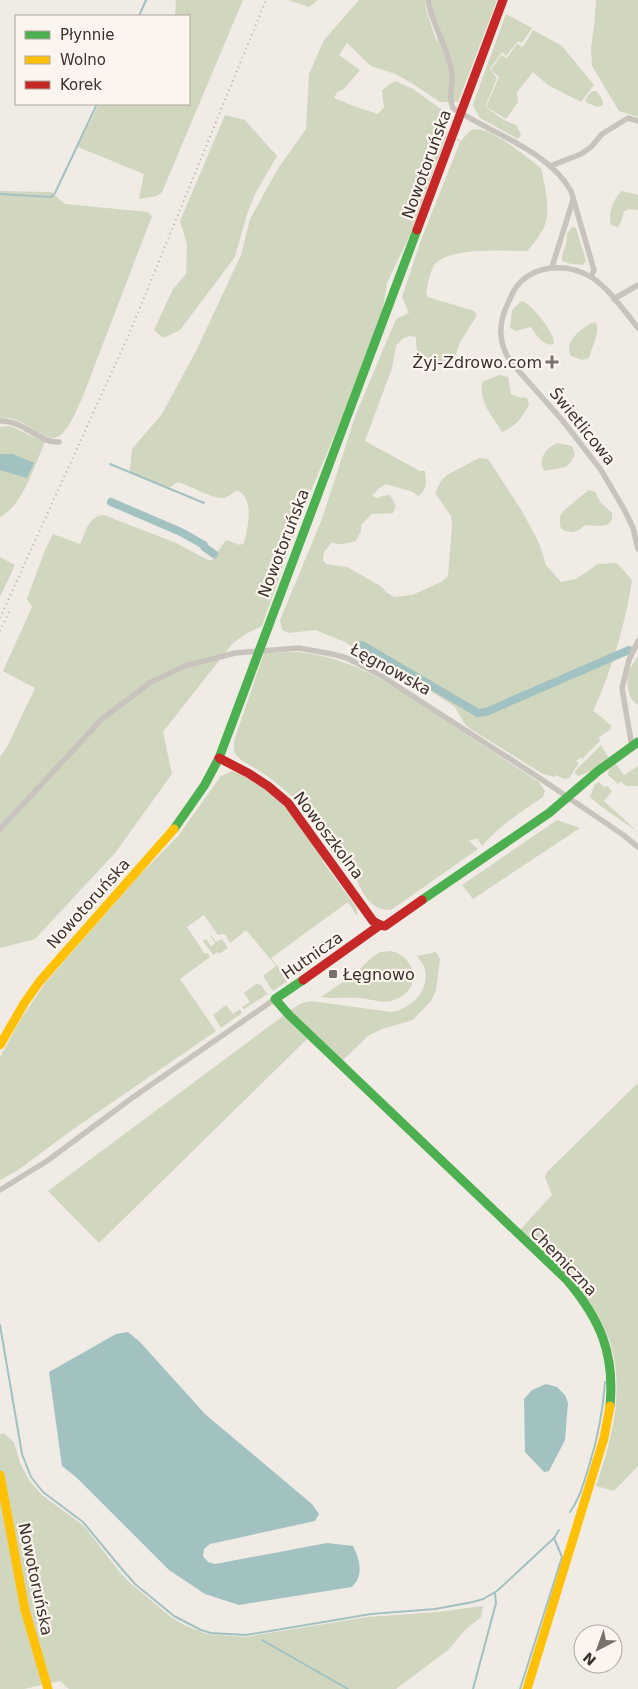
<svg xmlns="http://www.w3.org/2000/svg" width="638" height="1689" font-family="'DejaVu Sans',sans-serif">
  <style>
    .green { fill: #d1d6bf }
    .water { fill: #a1c2c1 }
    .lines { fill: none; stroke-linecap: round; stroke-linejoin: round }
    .stream { stroke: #a1c2c1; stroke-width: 2 }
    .canal { stroke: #a1c2c1; stroke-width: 8 }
    .street { stroke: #c9c3be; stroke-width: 5.5 }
    .fast { stroke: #4caf50; stroke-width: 9 }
    .slow { stroke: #ffc107; stroke-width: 9 }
    .jam { stroke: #c62828; stroke-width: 9 }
    .rail { stroke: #b1aca8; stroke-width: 2; stroke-dasharray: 1 4; stroke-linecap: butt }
    .poi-dot { fill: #7a716c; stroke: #fbf5ee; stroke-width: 2 }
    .labels { text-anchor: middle; stroke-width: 4.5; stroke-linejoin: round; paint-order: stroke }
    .street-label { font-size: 16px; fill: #3b302b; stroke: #fbf5ee }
    .poi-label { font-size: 16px; fill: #3b302b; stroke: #fbf5ee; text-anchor: end }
  </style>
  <rect width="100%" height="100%" fill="#f0ebe5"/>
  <g class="green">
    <path d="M 176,0 L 243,0 L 162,192 L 157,196 L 139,199 L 144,174 L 78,147 L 99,104 L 189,104 L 189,16 L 175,16 Z"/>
    <path d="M 288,0 L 318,0 L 309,7 Z"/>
    <path d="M 359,0 L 425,0 L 426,9 L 437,43 L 437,31 L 428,0 L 497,0 L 458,102 L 440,102 L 410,82 L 395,74 L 371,66 L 347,43 L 339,55 L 360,70 L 344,89 L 337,92 L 334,98 L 359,108 L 378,114 L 384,107 L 382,90 L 395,81 L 413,89 L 441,109 L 447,133 L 461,141 C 464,138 468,132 472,130 C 486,122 529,159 541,168 C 544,183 549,201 547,216 C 546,229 535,242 527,251 C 506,251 449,247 435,264 C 430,271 427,285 426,294 L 428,297 L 474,311 L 477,315 L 460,342 L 455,357 L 451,361 L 435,364 C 419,357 416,355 416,337 L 410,336 L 402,339 L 396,346 L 392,368 L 365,441 L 420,471 L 425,471 C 426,481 428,490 418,496 L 413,492 L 386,484 L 379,488 L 372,496 L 378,498 L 382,496 L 390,495 L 396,506 L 393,513 L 372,514 L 361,525 L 361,531 L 356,541 C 349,543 338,546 332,542 L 324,552 L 323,560 L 326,564 L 347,567 L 382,587 L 386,592 L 394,597 L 412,595 L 441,582 L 448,576 L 452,526 L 451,516 L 435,493 L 441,481 L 447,475 L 479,458 L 488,459 L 522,511 L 539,543 L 546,565 L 561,582 L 576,579 L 598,564 L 617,563 L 632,580 C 625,625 612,670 593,711 L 604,719 L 611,726 L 610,730 L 599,737 L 600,741 L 582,759 L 580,758 L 576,761 L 579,763 L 569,778 L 564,779 L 556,775 L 555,777 L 543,774 L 469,728 L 464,723 L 455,707 L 429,690 L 374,662 L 345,642 L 315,630 L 289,633 L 282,630 L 280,620 L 322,519 L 356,414 L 396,319 L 409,313 L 402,297 L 421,240 L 460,142 L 447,134 L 410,235 L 387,283 L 382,314 L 340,422 L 302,512 L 262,626 L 246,634 L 233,643 L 163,732 L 172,774 L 115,853 L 35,939 L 0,948 L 0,757 L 8,745 L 35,688 L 3,671 L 32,607 L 27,599 L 45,550 L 53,534 L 80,544 C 86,532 88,516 104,515 L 176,543 L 208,560 L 212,560 L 226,540 L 240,545 L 244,543 C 248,527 255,498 237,490 C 233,492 228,498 223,498 C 209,498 192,486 178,482 L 170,487 L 167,487 L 131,472 L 130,469 L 132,449 L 162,414 L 196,351 L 241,255 L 250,219 L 277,170 L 306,129 L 309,74 L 324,40 Z"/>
    <path d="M 596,0 L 638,0 L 638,117 L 619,111 L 592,66 L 591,48 L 594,27 Z"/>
    <path d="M 506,14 L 532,28 L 522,43 L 518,41 L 506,56 L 502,52 L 490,69 L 497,78 L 485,107 L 504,120 L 516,125 L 521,135 L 518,139 L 480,118 C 478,112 474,110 473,104 Z"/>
    <path d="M 533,30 L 562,46 L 594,85 L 581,102 L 548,85 L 533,72 L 517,92 L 518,102 L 506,119 L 486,107 L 499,77 L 491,70 L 501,55 L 507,58 L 517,44 L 523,47 Z"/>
    <path d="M 592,91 L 596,91 C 600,95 603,99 603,105 L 598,107 L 587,103 L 585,100 Z"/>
    <path d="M 225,115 L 245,120 L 277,156 L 256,192 L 247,214 L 235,257 L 180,330 L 163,338 L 154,330 L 173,289 L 186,274 L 187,244 L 180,221 Z"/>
    <path d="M 0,191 L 51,192 L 65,204 L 148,212 L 152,216 L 83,396 C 78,406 66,441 51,438 C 42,436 31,428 23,423 C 15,419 9,417 0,418 Z"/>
    <path d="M 622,191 L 638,195 L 638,210 L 629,209 L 624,211 C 622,217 622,224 617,227 L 611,225 C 608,213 613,199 622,191 Z"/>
    <path d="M 572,227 L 576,228 L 586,261 L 583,265 L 571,264 L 562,261 C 562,252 564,252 566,244 C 568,234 564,237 572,227 Z"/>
    <path d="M 521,301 C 531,302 556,335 554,344 C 542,347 538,335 530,327 L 516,331 L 510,328 L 512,310 Z"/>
    <path d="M 596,322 C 600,334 592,346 589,358 L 582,360 L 571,356 C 563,342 583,325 596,322 Z"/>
    <path d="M 499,375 L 508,377 L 511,394 L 518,397 L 527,398 L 529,405 C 522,417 516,427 502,432 C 492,415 479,403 482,382 Z"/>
    <path d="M 10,426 L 45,442 C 34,466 24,504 0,517 L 0,427 Z"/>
    <path d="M 557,443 L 572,446 L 575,454 L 571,462 L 565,467 L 544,471 C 538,458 545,449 557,443 Z"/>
    <path d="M 589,490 L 595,492 L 601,503 L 612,513 L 612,520 L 607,525 L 600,526 L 585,525 C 577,533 571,534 561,529 C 557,513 563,512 573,503 C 579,498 583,494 589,490 Z"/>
    <path d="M 0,557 L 15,565 L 0,597 Z"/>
    <path d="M 297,652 C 355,657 400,690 447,721 C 477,741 508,762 539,782 L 545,791 L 543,797 C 521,812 499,826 482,846 L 477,838 L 469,841 L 478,849 L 391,910 C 363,910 361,883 349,866 L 347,867 L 344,862 L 341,863 C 325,848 320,832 308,815 C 291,792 270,777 246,763 C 234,756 232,750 235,738 L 264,653 Z"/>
    <path d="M 638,656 L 638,705 C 627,698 626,682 629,671 C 631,666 635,661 638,656 Z"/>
    <path d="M 601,745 L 609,758 L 591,771 L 578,776 L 575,773 L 576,770 Z"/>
    <path d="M 616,764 L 624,775 L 638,766 L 638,786 L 626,786 L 620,781 L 618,784 L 608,775 L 609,769 Z"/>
    <path d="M 232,771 C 275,785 299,824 324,858 L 323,862 L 356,907 L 358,917 L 348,902 L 271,958 L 289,980 L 273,991 L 263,976 L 276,966 L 246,930 L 230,943 L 225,934 L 218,935 L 204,915 L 187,927 L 205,954 L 207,953 L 210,957 L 180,979 L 216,1031 L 72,1130 L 18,1170 L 0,1180 L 0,1057 L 21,1019 L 45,983 L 137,878 L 178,836 L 221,776 Z"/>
    <path d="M 599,782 L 604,787 L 607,786 L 612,791 L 604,801 L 638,832 L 602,807 L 590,797 L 595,784 Z"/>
    <path d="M 557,820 L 580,828 L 473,899 L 462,885 Z"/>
    <path d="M 211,935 L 216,942 L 222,939 L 228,948 L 219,954 L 217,952 L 213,955 L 203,941 L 206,939 L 211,946 L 215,943 L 210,936 Z"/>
    <path d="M 391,951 C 418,958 422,991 394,1000 C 384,1004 370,999 360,998 C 346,997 334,999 321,997 L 356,973 L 372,957 L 381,952 Z"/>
    <path d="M 436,952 L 440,959 L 436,991 L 431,1001 L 413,1020 L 382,1029 L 368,1036 L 342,1061 L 290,1010 L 302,1003 L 311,1001 L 391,1012 C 410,1010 430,991 425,970 C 424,965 420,960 417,956 Z"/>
    <path d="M 256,984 L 261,985 L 268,995 L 266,995 L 244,1009 L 242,1007 L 250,1002 L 244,993 Z"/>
    <path d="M 226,1005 L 233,1014 L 240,1009 L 242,1013 L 221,1028 L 213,1015 Z"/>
    <path d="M 283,1016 L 307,1039 L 99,1243 L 48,1191 Z"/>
    <path d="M 638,1083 L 638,1466 L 614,1491 L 596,1486 C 620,1416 632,1354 582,1292 C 565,1271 540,1249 520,1230 L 552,1195 L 545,1177 L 547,1172 Z"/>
    <path d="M 3,1433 L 14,1442 L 20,1463 L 29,1480 L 42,1495 L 84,1526 L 119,1571 L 129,1582 L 172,1618 L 184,1625 L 207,1634 L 245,1637 L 368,1617 L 438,1612 L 483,1606 L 481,1617 L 466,1629 L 448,1650 L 396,1689 L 69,1689 L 60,1681 L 24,1689 L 0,1689 L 0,1434 Z"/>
  </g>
  <g class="water">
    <path d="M 0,454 L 13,454 L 34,463 L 27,478 L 0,470 Z"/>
    <path d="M 128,1332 L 140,1342 L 205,1414 L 312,1504 L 319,1514 L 315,1521 L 210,1544 L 204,1549 L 203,1556 L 208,1562 L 215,1564 L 327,1543 L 353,1546 C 360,1560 364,1575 352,1587 L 239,1605 L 205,1594 L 169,1570 L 76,1477 L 62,1466 L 49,1372 L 116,1334 Z"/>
    <path d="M 546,1384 L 557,1387 L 565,1395 L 568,1403 L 565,1440 L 549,1471 L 544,1472 L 525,1452 L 524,1399 L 532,1390 Z"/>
  </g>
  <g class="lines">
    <g class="stream">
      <path d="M 139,16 L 146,0"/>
      <path d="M 0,194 L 51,197 L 55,193 L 97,104"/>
      <path d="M 110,464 L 204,503"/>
      <path d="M 0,1325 L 22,1454 L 31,1477 L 43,1492 L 83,1522 L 121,1568 L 135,1584 L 174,1616 L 201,1630 L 211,1633 L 246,1635 L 371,1614 L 435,1609 L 473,1602 L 483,1599 L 497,1591 L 554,1538 L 559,1530"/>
      <path d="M 570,1512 C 580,1498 584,1482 589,1466 C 598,1437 603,1411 605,1382"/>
      <path d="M 262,1640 L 348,1689"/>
      <path d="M 473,1689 L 496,1603 L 495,1593"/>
      <path d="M 520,1689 L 562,1557 L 554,1538"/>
    </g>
    <g class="canal">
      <path d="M 111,502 L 181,532 L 204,545 L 204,547 L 214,554"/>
      <path d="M 362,645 L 478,713 L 486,712 L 629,650"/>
    </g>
    <g class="street">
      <path d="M 428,0 C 432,26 449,48 452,74 C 453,85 448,98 453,108 C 490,133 548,150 571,191 L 594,270 L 591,277"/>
      <path d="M 550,166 L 581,154 L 591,147 L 602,134 L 628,118 L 638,121"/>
      <path d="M 552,267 L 573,200"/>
      <path d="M 614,299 L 638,285"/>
      <path d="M 638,328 C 625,312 608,287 591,277 C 568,263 535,264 517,286 C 513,291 511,297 508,303 C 498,324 498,341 510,361 L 563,421 L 601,470 L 625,511 L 633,528 L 638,549"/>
      <path d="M 0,421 C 24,420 40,444 59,442"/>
      <path d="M 632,747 L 622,688 L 629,660 L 638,641"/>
      <path d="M 0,829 L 102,719 L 151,682 L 185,666 L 235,653 L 299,648 L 332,654 L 347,658 L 380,675 L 538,777 L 622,834 L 638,847"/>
      <path d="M 0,1190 L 47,1161 L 132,1098 L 275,999"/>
    </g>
    <g class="fast">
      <path d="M 174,829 L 204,786 L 219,758 L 417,230"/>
      <path d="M 422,900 L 549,813 L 598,771 L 638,742"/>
      <path d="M 303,980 L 275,999 L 289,1015 L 567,1280 C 600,1319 615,1353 610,1406"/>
    </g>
    <g class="slow">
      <path d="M 0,1045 L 25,1002 L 40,981 L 174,829"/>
      <path d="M 0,1475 L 25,1610 L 48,1689"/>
      <path d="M 527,1689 L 604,1438 L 610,1406"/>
    </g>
    <g class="jam">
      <path d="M 417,230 L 503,0"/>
      <path d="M 219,758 L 248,773 L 268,786 L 288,803 L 373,921 L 380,925"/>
      <path d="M 303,980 L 380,925 L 385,926 L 422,900"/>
    </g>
    <g class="rail">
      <path d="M 0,618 L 130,332 L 266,0"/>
      <path d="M 0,631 L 9,612"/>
    </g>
  </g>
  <g class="poi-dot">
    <path d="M549.5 354.5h5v5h5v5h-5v5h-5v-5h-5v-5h5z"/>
    <rect x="328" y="969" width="10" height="10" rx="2.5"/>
  </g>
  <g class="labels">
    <g class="street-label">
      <text transform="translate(426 164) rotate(-70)" y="6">Nowotoruńska</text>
      <text transform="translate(583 426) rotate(51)" y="6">Świetlicowa</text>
      <text transform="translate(283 543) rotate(-69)" y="6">Nowotoruńska</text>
      <text transform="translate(391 669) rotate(29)" y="6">Łęgnowska</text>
      <text transform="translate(329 835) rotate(53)" y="6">Nowoszkolna</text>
      <text transform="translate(88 903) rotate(-48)" y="6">Nowotoruńska</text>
      <text transform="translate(312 955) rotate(-35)" y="6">Hutnicza</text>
      <text transform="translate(564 1261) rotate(46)" y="6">Chemiczna</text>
      <text transform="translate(36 1579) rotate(78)" y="6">Nowotoruńska</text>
    </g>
    <g class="poi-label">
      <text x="542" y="368">Żyj-Zdrowo.com</text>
      <text x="343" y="980" text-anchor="start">Łęgnowo</text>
    </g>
  </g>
  <rect x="15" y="15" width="175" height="90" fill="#fbf5ee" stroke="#aea6a0"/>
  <rect x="25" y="31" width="25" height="8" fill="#4caf50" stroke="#aea6a0"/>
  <text x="60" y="40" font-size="15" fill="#3b302b">Płynnie</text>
  <rect x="25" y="56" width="25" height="8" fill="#ffc107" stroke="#aea6a0"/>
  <text x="60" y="65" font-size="15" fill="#3b302b">Wolno</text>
  <rect x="25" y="81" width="25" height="8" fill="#c62828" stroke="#aea6a0"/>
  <text x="60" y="90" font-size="15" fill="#3b302b">Korek</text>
  <g transform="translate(598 1649) rotate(221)"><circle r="24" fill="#fbf5ee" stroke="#aea6a0"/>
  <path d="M0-4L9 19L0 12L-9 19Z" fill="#7a716c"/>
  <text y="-8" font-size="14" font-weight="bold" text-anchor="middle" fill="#3b302b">N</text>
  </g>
</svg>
